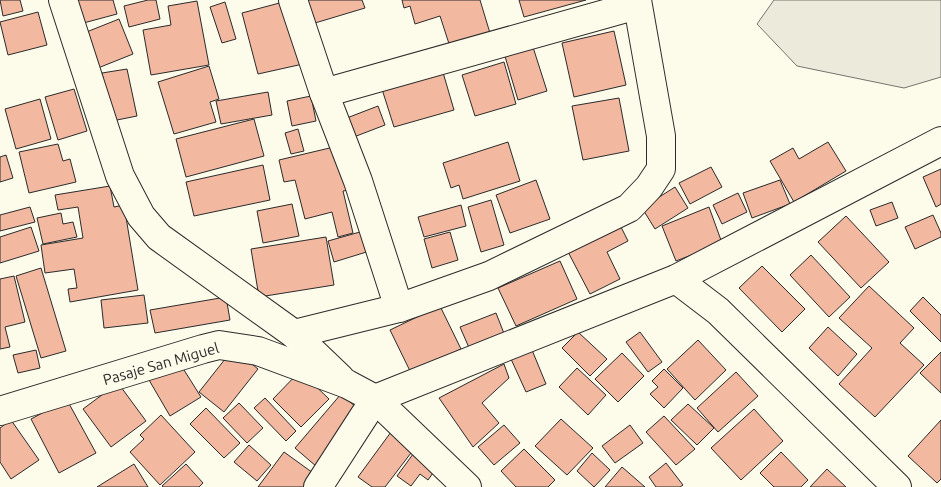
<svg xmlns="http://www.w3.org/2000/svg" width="941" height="487" font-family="Ubuntu,sans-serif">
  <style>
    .green { fill: #ecebdb; stroke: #74746e }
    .building { fill: #f2b8a0; stroke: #2b2b2b }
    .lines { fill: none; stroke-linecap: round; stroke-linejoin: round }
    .minor-casing { stroke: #2b2b2b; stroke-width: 30 }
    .minor { stroke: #fdfbea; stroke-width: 28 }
    .labels { text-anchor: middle; stroke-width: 4; stroke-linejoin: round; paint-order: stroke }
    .street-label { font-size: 15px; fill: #2b2b2b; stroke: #fdfbea }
  </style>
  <rect width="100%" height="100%" fill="#fdfbea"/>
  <path class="green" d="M 774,0 L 941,0 L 941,77 L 904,88 L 797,66 L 757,24 Z"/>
  <g class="building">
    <path d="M 0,0 L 20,0 L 23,11 L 3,16 Z"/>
    <path d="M 69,0 L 113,0 L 117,14 L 76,25 Z"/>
    <path d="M 148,0 L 156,0 L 160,19 L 129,27 L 124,6 Z"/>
    <path d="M 297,0 L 362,0 L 365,8 L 305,26 Z"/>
    <path d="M 402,0 L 480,0 L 493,43 L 453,56 L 440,16 L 415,24 L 410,6 L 404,8 Z"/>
    <path d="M 519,0 L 586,0 L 524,17 Z"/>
    <path d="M 197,1 L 209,65 L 151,75 L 143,30 L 171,25 L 168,6 Z"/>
    <path d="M 287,1 L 303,64 L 258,74 L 242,13 Z"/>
    <path d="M 225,2 L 236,39 L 222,43 L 210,7 Z"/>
    <path d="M 38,12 L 47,45 L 8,55 L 0,22 Z"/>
    <path d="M 119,19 L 133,54 L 93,70 L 79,35 Z"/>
    <path d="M 614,31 L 626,85 L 574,97 L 562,43 Z"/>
    <path d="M 532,44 L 547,91 L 518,100 L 504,53 Z"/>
    <path d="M 504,62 L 516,104 L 475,116 L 462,75 Z"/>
    <path d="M 209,66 L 219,99 L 210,102 L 216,122 L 174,134 L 158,82 Z"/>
    <path d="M 127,69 L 137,116 L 112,121 L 102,73 Z"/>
    <path d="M 442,69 L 454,110 L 394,127 L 381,86 Z"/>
    <path d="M 74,89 L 87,131 L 58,140 L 45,97 Z"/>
    <path d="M 268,92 L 272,115 L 221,124 L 216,101 Z"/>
    <path d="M 311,96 L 316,121 L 292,126 L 287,101 Z"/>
    <path d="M 619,98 L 629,151 L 583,160 L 572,106 Z"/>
    <path d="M 40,99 L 51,139 L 16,149 L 5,109 Z"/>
    <path d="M 378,106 L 385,125 L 346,140 L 339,121 Z"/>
    <path d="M 254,119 L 264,156 L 186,177 L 176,139 Z"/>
    <path d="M 298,129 L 304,151 L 291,154 L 285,133 Z"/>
    <path d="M 508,142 L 520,181 L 463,199 L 459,185 L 451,188 L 443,163 Z"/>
    <path d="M 828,142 L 846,171 L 794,202 L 770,161 L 793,148 L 799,159 Z"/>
    <path d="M 58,144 L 63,161 L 70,159 L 76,182 L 29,193 L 19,152 Z"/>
    <path d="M 338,146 L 349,190 L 343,191 L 353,233 L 338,237 L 332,212 L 305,219 L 295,180 L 284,182 L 279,160 Z"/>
    <path d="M 6,155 L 13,178 L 0,182 L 0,157 Z"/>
    <path d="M 263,165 L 270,200 L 194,216 L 186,182 Z"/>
    <path d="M 711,167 L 722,187 L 690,204 L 679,183 Z"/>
    <path d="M 941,169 L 941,204 L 936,207 L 923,177 Z"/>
    <path d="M 536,180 L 550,219 L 510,233 L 496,195 Z"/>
    <path d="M 780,180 L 790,204 L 752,218 L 743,193 Z"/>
    <path d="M 110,186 L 114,207 L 124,205 L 138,290 L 70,302 L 68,289 L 77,288 L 74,269 L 45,273 L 41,245 L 83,238 L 78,207 L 58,210 L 55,195 Z"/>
    <path d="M 675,187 L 688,208 L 655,229 L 642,208 Z"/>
    <path d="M 738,193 L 747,212 L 722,224 L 713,205 Z"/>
    <path d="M 491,200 L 504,245 L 481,252 L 468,207 Z"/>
    <path d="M 892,202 L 898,218 L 876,226 L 870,210 Z"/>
    <path d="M 292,204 L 299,236 L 263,243 L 257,211 Z"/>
    <path d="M 461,205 L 466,226 L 424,237 L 418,217 Z"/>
    <path d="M 30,207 L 35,222 L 0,231 L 0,215 Z"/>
    <path d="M 709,207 L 722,243 L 676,261 L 662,226 Z"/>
    <path d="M 61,213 L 63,224 L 73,222 L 77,237 L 43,244 L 37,218 Z"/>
    <path d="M 933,215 L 941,233 L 941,237 L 915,249 L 905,227 Z"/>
    <path d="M 846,216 L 889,262 L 861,288 L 818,242 Z"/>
    <path d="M 618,221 L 628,241 L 607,252 L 620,279 L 590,294 L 566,248 Z"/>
    <path d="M 31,227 L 39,251 L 0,263 L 0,237 Z"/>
    <path d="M 367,230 L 373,250 L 334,262 L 328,241 Z"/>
    <path d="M 450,232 L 458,260 L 432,268 L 424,239 Z"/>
    <path d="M 326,237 L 334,285 L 259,297 L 251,249 Z"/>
    <path d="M 811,255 L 850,297 L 829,317 L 790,275 Z"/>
    <path d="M 560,261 L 577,299 L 516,326 L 498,288 Z"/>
    <path d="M 762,266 L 805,309 L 782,332 L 739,288 Z"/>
    <path d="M 41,268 L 66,351 L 41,358 L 16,276 Z"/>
    <path d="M 14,276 L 25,322 L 5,327 L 10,347 L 0,349 L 0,279 Z"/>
    <path d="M 869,286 L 914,328 L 900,343 L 924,365 L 875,417 L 839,384 L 872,348 L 839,318 Z"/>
    <path d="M 144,295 L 148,323 L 104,328 L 101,300 Z"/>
    <path d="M 226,297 L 230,320 L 155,333 L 150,310 Z"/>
    <path d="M 923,297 L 941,315 L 941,342 L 910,311 Z"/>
    <path d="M 440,306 L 461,349 L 411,373 L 390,330 Z"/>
    <path d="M 496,313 L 505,336 L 470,350 L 460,327 Z"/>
    <path d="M 828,327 L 857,354 L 838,376 L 809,348 Z"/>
    <path d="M 578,332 L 607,359 L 590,376 L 562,348 Z"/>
    <path d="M 640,332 L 662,362 L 648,372 L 626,342 Z"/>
    <path d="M 698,340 L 726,370 L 695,400 L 667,369 Z"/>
    <path d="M 233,349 L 258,369 L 224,412 L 199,392 Z"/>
    <path d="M 36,350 L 40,368 L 18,373 L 13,355 Z"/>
    <path d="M 532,350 L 546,384 L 526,392 L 511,359 Z"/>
    <path d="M 941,352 L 941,393 L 920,373 Z"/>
    <path d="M 622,353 L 644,376 L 618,402 L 595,379 Z"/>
    <path d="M 179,362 L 201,397 L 170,416 L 149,380 Z"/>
    <path d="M 504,364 L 509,378 L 482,403 L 499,423 L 473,447 L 439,398 Z"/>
    <path d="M 577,368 L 606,395 L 588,415 L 559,387 Z"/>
    <path d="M 664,369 L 683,388 L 664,408 L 650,394 L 658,387 L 652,381 Z"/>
    <path d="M 300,371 L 329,399 L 301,427 L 273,399 Z"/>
    <path d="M 736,372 L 758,396 L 718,432 L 697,408 Z"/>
    <path d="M 118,383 L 146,421 L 111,447 L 83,409 Z"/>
    <path d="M 341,394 L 364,414 L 317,467 L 295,448 Z"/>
    <path d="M 265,398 L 296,431 L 286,441 L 254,408 Z"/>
    <path d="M 67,400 L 96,453 L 59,473 L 31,419 Z"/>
    <path d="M 239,403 L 263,428 L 247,443 L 223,418 Z"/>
    <path d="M 688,404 L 714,428 L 697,445 L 671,420 Z"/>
    <path d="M 206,408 L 240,443 L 224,458 L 190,424 Z"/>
    <path d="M 754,409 L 783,441 L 741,480 L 711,448 Z"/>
    <path d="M 161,415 L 195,452 L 160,485 L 130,452 L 144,439 L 140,435 Z"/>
    <path d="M 664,416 L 695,449 L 676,465 L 646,432 Z"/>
    <path d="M 561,419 L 593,448 L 567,475 L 535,446 Z"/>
    <path d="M 11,420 L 39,460 L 11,479 L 0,462 L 0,428 Z"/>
    <path d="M 941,420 L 941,479 L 937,483 L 908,456 Z"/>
    <path d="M 504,425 L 520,443 L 494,465 L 478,447 Z"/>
    <path d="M 630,425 L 643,443 L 615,463 L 602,446 Z"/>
    <path d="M 391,432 L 414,449 L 385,487 L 372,487 L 358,477 Z"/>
    <path d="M 249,445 L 271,465 L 257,481 L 234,462 Z"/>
    <path d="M 524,449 L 555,480 L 548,487 L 516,487 L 501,471 Z"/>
    <path d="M 416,450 L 438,466 L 428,480 L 420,474 L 411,486 L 397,476 Z"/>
    <path d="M 284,452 L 320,478 L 314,487 L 258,487 Z"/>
    <path d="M 781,452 L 808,480 L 801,487 L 774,487 L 760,473 Z"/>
    <path d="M 592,453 L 610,470 L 594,487 L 577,471 Z"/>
    <path d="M 666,463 L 683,485 L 680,487 L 656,487 L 649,477 Z"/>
    <path d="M 134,464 L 148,487 L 97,487 Z"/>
    <path d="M 186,464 L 203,483 L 199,487 L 163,487 L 162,486 Z"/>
    <path d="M 622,467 L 645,487 L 605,487 Z"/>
    <path d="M 827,469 L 846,487 L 810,487 Z"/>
  </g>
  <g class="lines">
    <g class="minor-casing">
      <g id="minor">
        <path d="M 63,0 L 120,176 L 141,216 L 159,237 L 294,334 L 340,378"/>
        <path d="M 293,0 L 324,93 L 358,181 L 399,308"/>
        <path d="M 324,93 L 637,5"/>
        <path d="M 676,279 L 718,311 L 897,487"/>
        <path d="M 294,334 L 399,308 L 489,276 L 629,208 L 649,187 L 661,169 L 661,136 L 637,0"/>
        <path d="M 0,411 L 203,349 L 219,345 L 258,351 L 347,384 L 375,399 L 467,487"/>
        <path d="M 318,487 L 375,399 L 676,279 L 941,141"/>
      </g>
    </g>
    <use href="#minor" class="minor"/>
  </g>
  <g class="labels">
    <g class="street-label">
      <text transform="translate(161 364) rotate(-16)" y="5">Pasaje San Miguel</text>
    </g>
  </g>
</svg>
